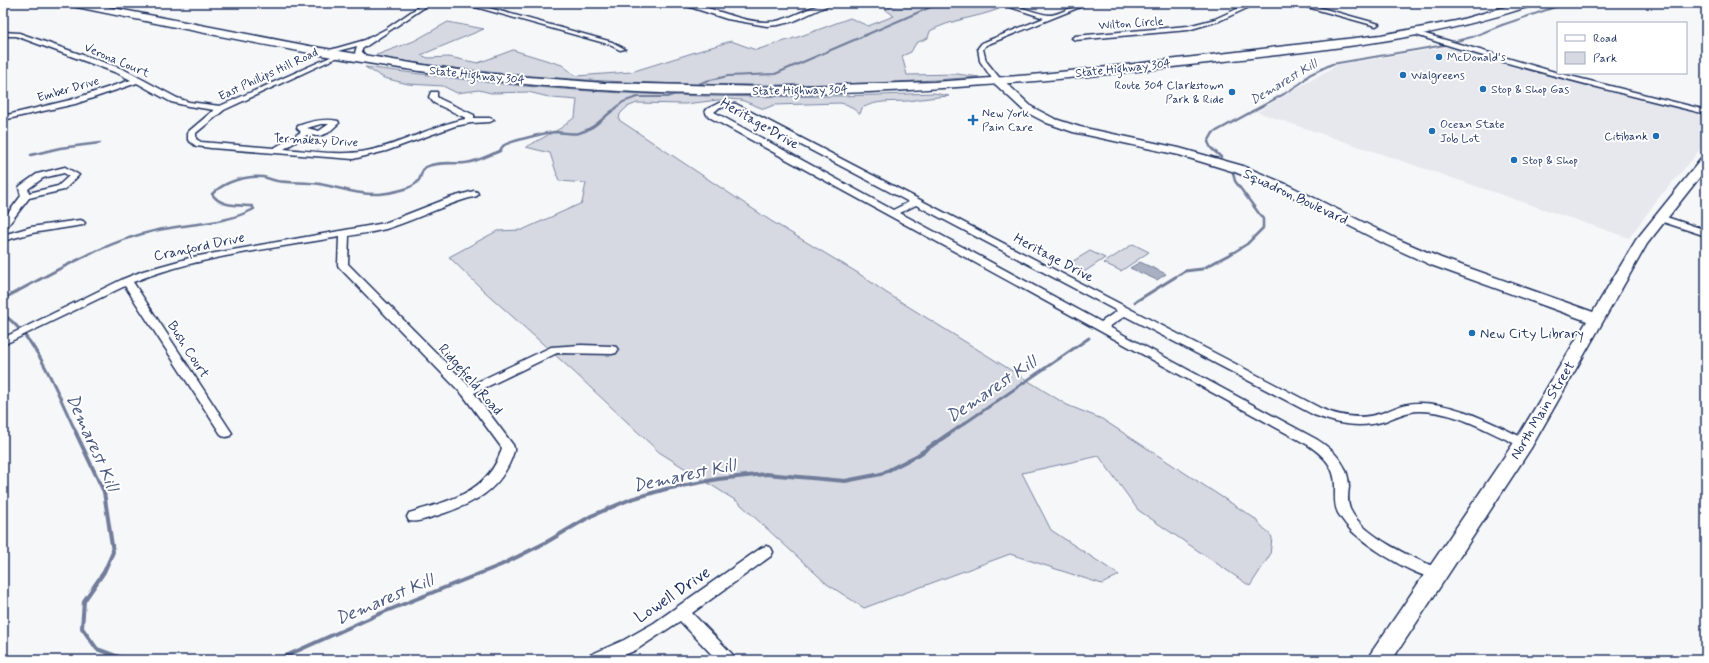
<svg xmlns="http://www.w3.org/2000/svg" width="1709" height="663" font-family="Mynerve,sans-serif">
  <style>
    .built { fill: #e6e8ee }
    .green { fill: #d6d9e2; stroke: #7884a0 }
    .water { fill: #a9b0c1; stroke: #707c99 }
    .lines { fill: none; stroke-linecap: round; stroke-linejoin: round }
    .stream-far3 { stroke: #707c99; stroke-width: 2 }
    .stream-far2 { stroke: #707c99; stroke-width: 2.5 }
    .stream-far1 { stroke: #707c99; stroke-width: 3 }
    .stream { stroke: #707c99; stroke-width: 4 }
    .street-casing { stroke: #1b2f5e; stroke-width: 3 }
    .secondary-casing { stroke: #1b2f5e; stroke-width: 3 }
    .primary-casing { stroke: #1b2f5e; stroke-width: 3 }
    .street { fill: #fff; fill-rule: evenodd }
    .secondary { fill: #fff; fill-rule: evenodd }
    .primary { fill: #fff; fill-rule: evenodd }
    .poi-dot { fill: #1f6fb2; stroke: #fff; stroke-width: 1.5 }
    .labels { text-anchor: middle; stroke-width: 4; stroke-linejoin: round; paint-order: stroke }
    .far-street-label { font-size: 12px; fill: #1b2f5e; stroke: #fff }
    .far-poi-label { font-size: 12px; fill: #1b2f5e; stroke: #fff; text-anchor: start }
    .far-water-label { font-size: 13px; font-style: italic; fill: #4d5c81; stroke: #fff }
    .street-label { font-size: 14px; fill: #1b2f5e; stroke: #fff }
    .poi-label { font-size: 14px; fill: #1b2f5e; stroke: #fff; text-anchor: start }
    .near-street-label { font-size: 17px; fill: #1b2f5e; stroke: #fff }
    .near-water-label { font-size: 18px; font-style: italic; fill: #4d5c81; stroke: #fff }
  </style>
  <rect width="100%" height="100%" fill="#f6f7f9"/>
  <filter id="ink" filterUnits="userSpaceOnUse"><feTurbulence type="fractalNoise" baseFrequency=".025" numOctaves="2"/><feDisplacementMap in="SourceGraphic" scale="8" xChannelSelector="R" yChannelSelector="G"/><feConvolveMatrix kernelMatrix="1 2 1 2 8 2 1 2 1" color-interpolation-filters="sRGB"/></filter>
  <g filter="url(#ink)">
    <path class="built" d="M 1448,47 L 1531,70 L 1706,116 L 1706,141 L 1691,161 L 1657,200 L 1629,238 L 1257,112 L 1337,65 Z"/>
    <g class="green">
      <path d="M 902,3 C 908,3 930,5 934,3 L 961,3 L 999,9 C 976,18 952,19 930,31 L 928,38 L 916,43 L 911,52 L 902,56 L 907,75 L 957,74 L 979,77 C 861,86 743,87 626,82 C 541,78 458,71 374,56 L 414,41 L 448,22 L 484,29 L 421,55 L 428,58 L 449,57 L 478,63 L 513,50 L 562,65 L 576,76 L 631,72 L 731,41 L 756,50 L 801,36 L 850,18 L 868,26 L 894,16 L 885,9 Z"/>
      <path d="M 365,67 C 431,75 497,85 563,89 C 687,99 811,98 934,93 L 949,96 C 935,97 921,99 908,101 C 891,102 877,100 862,108 L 860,114 L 848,105 L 840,103 L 774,105 L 764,109 L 741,100 L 727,99 L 685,104 L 637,103 L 627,107 L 620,114 L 619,120 L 771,221 L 858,273 L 885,292 L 1067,405 L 1102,419 L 1254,518 L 1272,537 L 1270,555 L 1250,586 L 1138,510 L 1099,456 L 1022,473 L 1051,530 L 1119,575 L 1102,584 L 1010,554 L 864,608 L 827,584 L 738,502 L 659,452 L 574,372 L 483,290 L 449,257 L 497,231 L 522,230 L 582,203 L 586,183 L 559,181 L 550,153 L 526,147 L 561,128 L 575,117 L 577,100 L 553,98 L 528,92 L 491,93 L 479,90 L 457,93 L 443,86 L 408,84 L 384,78 Z"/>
      <path d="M 1133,244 L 1149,252 L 1121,271 L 1104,263 Z"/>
      <path d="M 1090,251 L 1105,258 L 1081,274 L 1065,266 Z"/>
    </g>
    <path class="water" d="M 1140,262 L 1166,274 L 1157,280 L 1130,268 Z"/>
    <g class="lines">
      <g class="stream-far3">
        <path d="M 1452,42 L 1472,37 L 1502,25 L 1567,3"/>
        <path d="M 692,87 L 706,81 L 728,76 L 775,74 L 940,3"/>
        <path d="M 611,112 L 623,102 L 637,97 L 667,97 L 682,92"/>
        <path d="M 1251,112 L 1284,94 L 1301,83 L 1309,75 L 1332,64 L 1445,45"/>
      </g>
      <g class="stream-far2">
        <path d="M 31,155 L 60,148 L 100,143"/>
        <path d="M 1221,157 L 1211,148 L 1208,142 L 1213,133 L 1253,111"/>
        <path d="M 90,254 C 115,242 142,232 170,228 C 199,223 227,223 254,209 L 252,206 C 238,205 220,207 212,194 C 224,182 246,175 263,177 C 268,178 272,180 277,181 C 291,183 306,182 320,184 C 340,188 359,195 380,194 C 390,193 414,189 419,180 C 422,175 421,170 426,167 C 438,161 453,164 465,163 C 477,162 489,155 500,151 C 500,150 503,146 503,146 C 510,141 545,133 554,132 C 562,132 570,135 579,133 C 592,130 602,119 612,111"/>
        <path d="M 1231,254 L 1247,244 L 1263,228 L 1263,219 L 1235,181 L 1233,173"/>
      </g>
      <g class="stream-far1">
        <path d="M 3,299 L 59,269 L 92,253"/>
        <path d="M 1135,302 L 1185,271 L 1202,269 L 1232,253"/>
        <path d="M 3,314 C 40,341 57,394 77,434"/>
        <path d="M 949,434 L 1089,338"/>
      </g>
      <g class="stream">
        <path d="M 76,433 L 104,492 L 113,552 L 104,572 L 84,601 L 82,628 L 97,649 L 127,660"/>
        <path d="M 277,660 L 379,614 L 501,565 L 545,543 L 591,516 L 631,499 L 666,489 L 718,479 L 766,474 L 845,481 L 881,474 L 918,455 L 950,433"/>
      </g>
      <g class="street-casing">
        <g id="street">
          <path d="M 424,3 L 431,3 L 362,49 L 362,52 L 371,60 L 371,62 L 367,62 L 356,54 L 355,53 L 357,46 L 326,54 L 323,52 L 365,40 L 386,29 Z"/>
          <path d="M 461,3 L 471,3 L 612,42 L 625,49 L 620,50 L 608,44 Z"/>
          <path d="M 678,3 C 709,3 737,23 768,22 C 792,21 811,3 833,3 L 794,21 L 778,25 L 767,26 L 727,19 Z"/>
          <path d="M 998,3 C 1016,3 1031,13 1049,15 C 1058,16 1076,3 1090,3 L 986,45 L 983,49 L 986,61 L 1002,81 L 998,83 L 995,83 L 980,61 L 978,48 L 982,43 L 1044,18 Z"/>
          <path d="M 1250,3 L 1258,3 L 1219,21 L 1188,30 L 1075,40 L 1072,38 L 1075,36 L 1188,26 L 1215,19 Z"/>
          <path d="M 1293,3 L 1303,3 L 1379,24 L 1376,26 Z"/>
          <path d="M 1415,31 L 1558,73 L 1706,110 L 1706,114 C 1608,90 1509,66 1413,34 L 1412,33 Z"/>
          <path d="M 3,32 L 19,33 L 123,69 L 177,98 L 189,102 L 220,106 L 335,55 L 340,56 L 224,110 L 196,133 L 196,139 L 201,142 L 274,148 L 301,132 L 297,128 L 298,126 C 311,121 324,118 338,121 L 339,123 L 328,133 L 319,136 L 307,135 L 284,149 C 311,151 340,156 366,151 C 401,145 431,126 465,119 L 466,118 L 434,103 L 429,97 L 431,92 L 437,92 L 437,97 L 440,99 L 474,115 L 474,118 L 490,118 L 494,120 L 490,122 L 471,123 L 455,126 L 386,151 L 353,159 L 211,148 L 196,146 L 188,140 L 188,132 L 214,110 L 188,106 L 171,102 L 137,83 L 75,104 L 3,120 L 3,116 L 70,100 L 131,80 L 117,73 L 16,36 L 3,36 ZM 321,124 L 329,124 L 319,131 L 307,128 Z"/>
          <path d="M 719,103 L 736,104 L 1322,409 C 1342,417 1361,420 1382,413 C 1393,409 1404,403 1417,403 C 1456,402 1493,424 1528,440 L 1530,443 L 1528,446 L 1524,447 L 1520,446 C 1487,431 1454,410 1417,411 C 1405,412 1395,417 1385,421 C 1359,429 1338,424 1314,415 L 1125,316 L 1109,327 L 1316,439 C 1334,450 1349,465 1349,487 C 1348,494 1347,502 1350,509 C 1362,536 1416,560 1443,570 L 1445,574 L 1443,578 C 1425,584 1369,547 1355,534 C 1348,528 1343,521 1338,513 C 1334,505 1335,497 1335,489 C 1336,467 1324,456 1308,445 L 711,118 L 707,115 L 705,110 ZM 720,107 L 731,108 L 909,202 L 893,210 L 714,112 ZM 916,205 L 1117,311 L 1101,322 L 900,213 Z"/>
          <path d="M 65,167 L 79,175 L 64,190 L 29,198 L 6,228 L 3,229 L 3,220 L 21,196 L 19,188 L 20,186 L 37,174 ZM 64,173 L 69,176 L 58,186 L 29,193 L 28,189 L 43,178 Z"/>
          <path d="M 474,191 L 477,192 L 478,194 L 477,196 C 447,203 421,218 392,227 C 378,232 363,233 349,236 L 348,264 L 469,386 L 551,347 L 581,345 L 612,346 L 616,347 L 618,350 L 616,353 L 612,354 L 557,353 L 474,393 L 513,445 L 514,448 L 514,451 C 502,491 473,504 436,516 C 428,518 418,523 409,521 L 407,517 L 409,513 C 448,501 489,493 502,448 L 463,395 L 339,267 L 338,265 L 339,237 C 271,249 197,256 133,282 L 230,430 L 232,433 L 230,436 L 226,437 L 222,436 L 125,286 L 3,345 L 3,338 L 123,279 L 143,271 L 193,257 L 385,223 L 449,198 Z"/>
          <path d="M 1660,215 L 1706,230 L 1706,236 L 1657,220 L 1655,218 Z"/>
          <path d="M 80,220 L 83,221 L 85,223 L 83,225 L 32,233 L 3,241 L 3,235 L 31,227 Z"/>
          <path d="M 766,546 L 771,548 L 773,552 L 771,556 L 692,613 L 733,655 L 735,660 L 717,660 L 680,621 L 636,650 L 613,660 L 588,660 L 590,655 L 624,640 L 654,623 L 761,548 Z"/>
        </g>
      </g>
      <g class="secondary-casing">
        <path id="secondary" d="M 998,78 L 1002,79 L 1032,107 L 1055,119 L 1080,127 L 1179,148 L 1243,166 L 1288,185 L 1397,239 L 1441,258 L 1593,312 L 1636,240 L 1702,158 L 1706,157 L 1706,169 L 1647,244 L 1531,448 L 1392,660 L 1367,660 L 1371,653 L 1517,438 L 1587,321 L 1431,265 L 1387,245 L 1279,190 L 1235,172 L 1179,155 L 1073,132 L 1047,123 L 1024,111 L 994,83 L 993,81 L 994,79 Z"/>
      </g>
      <g class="primary-casing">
        <path id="primary" d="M 67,3 L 87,3 L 309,46 L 429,66 L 489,74 L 604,83 L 769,87 L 934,82 L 1032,75 L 1117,66 L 1381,35 L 1456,21 L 1519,3 L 1534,3 L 1533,5 C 1422,43 1305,51 1190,65 C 977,90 761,105 547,86 C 387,72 229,38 72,6 Z"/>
      </g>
      <use href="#street" class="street"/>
      <use href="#secondary" class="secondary"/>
      <use href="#primary" class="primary"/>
    </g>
  </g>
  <g class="poi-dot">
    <circle cx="1439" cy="57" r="4"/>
    <circle cx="1403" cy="75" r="4"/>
    <circle cx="1483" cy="89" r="4"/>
    <circle cx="1232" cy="92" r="4"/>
    <path d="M971 114h4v4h4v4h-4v4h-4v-4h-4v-4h4z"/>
    <circle cx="1432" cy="131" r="4"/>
    <circle cx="1656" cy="136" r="4"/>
    <circle cx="1514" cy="160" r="4"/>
    <circle cx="1472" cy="333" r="4"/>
  </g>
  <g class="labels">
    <g class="far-street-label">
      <text transform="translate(1131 23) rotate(-4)" y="4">Wilton Circle</text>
      <text transform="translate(117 60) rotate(23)" y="4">Verona Court</text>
      <text transform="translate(1123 68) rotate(-6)" y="4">State Highway 304</text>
      <text transform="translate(268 74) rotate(-25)" y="4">East Phillips Hill Road</text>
      <text transform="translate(477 75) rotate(6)" y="4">State Highway 304</text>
      <text transform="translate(68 89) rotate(-16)" y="4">Ember Drive</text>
      <text transform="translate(800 90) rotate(-1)" y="4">State Highway 304</text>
      <text transform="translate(316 140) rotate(3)" y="4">Termakay Drive</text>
    </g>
    <g class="far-poi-label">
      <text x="1447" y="61">McDonald's</text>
      <text x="1411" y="79">Walgreens</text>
      <text x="1224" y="89" text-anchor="end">Route 304 Clarkstown<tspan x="1224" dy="14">Park &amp; Ride</tspan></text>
      <text x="1491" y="93">Stop &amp; Shop Gas</text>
      <text x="982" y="117">New York<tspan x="982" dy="14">Pain Care</tspan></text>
      <text x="1440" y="128">Ocean State<tspan x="1440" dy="14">Job Lot</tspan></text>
      <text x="1648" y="140" text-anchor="end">Citibank</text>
      <text x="1522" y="164">Stop &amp; Shop</text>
    </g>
    <g class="far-water-label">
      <text transform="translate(1283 81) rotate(-31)" y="5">Demarest Kill</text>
    </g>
    <g class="street-label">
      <text transform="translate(760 123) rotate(30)" y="5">Heritage Drive</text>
      <text transform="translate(1296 196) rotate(25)" y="5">Squadron Boulevard</text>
      <text transform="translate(199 246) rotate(-12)" y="5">Cranford Drive</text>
      <text transform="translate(1054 257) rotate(28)" y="5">Heritage Drive</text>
      <text transform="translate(189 349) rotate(57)" y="5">Bush Court</text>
      <text transform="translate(471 379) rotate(49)" y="5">Ridgefield Road</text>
      <text transform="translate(1542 410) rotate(-59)" y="5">North Main Street</text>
    </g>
    <g class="poi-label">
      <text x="1480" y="338">New City Library</text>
    </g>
    <g class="near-street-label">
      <text transform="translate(672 594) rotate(-34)" y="6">Lowell Drive</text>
    </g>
    <g class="near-water-label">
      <text transform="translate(991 389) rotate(-34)" y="6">Demarest Kill</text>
      <text transform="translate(93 442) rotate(66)" y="6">Demarest Kill</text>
      <text transform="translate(684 475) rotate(-12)" y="6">Demarest Kill</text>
      <text transform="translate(384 599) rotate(-23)" y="6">Demarest Kill</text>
    </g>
  </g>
  <rect width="1709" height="663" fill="none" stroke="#fff" stroke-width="16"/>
  <rect x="8" y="8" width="1693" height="647" fill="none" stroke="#1b2f5e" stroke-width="1.5" filter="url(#ink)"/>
  <rect x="1557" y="22" width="130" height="52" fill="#ffffff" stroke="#a4acbf"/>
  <rect x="1565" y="35" width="20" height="6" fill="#ffffff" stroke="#a4acbf"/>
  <text x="1593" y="42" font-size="12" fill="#1b2f5e">Road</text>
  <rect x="1565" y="52" width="20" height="12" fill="#d6d9e2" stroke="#a4acbf"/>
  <text x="1593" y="62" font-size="12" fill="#1b2f5e">Park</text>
</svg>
